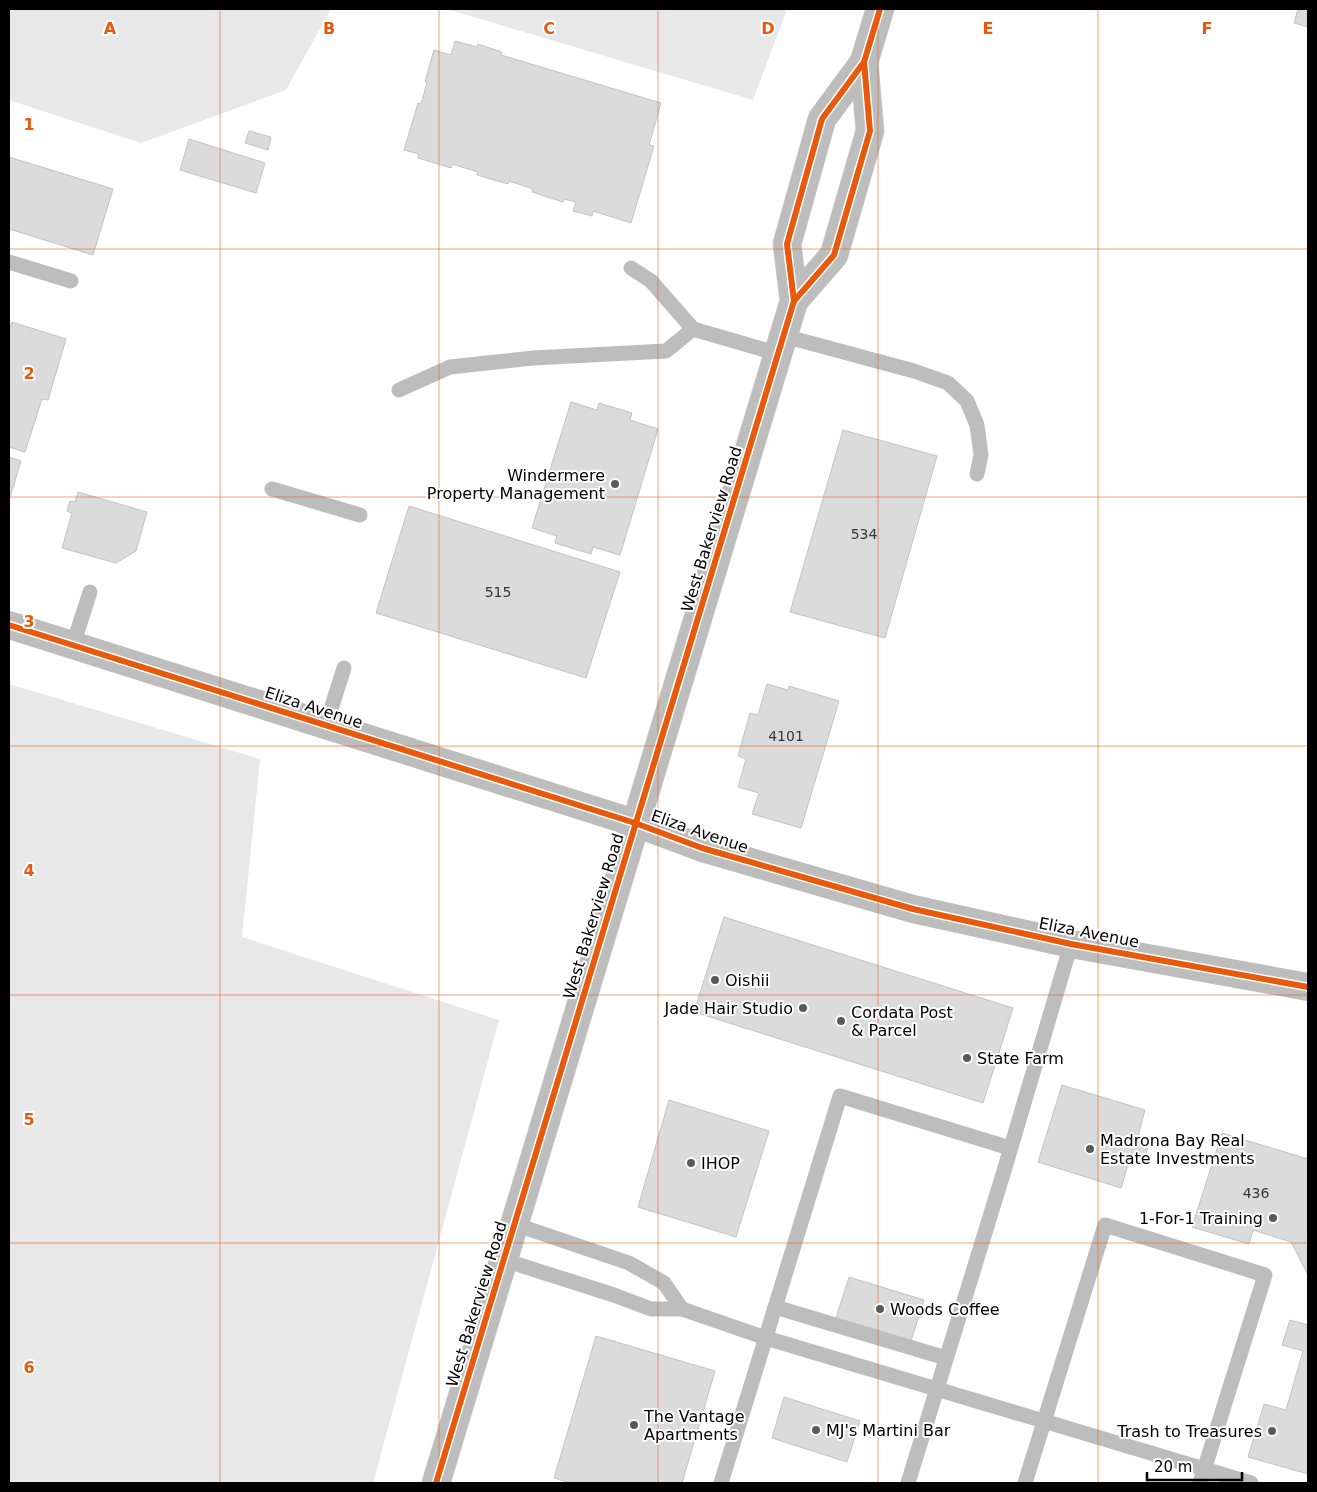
<svg xmlns="http://www.w3.org/2000/svg" width="1317" height="1492" font-family="'DejaVu Sans',sans-serif">
  <style>
    .green { fill: #e8e8e8 }
    .building { fill: #dbdbdb; stroke: #c3c3c3 }
    .lines { fill: none; stroke-linecap: round; stroke-linejoin: round }
    .primary-casing { stroke: #dbdbdb; stroke-width: 29 }
    .service { stroke: #bdbdbd; stroke-width: 15 }
    .tertiary { stroke: #bdbdbd; stroke-width: 28 }
    .primary { stroke: #bdbdbd; stroke-width: 28 }
    .cycleway-casing { stroke: #fff; stroke-width: 9 }
    .cycleway { stroke: #e8590c; stroke-width: 6 }
    .grid { fill: none; stroke: #e8590c; stroke-width: 1; stroke-opacity: 0.55 }
    .poi-dot { fill: #595959; stroke: #fff; stroke-width: 2 }
    .labels { text-anchor: middle; stroke-width: 4; stroke-linejoin: round; paint-order: stroke }
    .number-label { font-size: 14px; fill: #373737 }
    .poi-label { font-size: 16px; fill: #000; stroke: #fff; text-anchor: start }
    .street-label { font-size: 16px; fill: #000; stroke: #fff }
    .grid-label { font-size: 16px; text-anchor: middle; font-weight: bold; fill: #e8590c; stroke: #fff; stroke-width: 4; stroke-linejoin: round; paint-order: stroke }
  </style>
  <rect width="100%" height="100%" fill="#fff"/>
  <g class="green">
    <path d="M 9,9 L 331,9 L 286,90 L 141,143 L 9,100 Z"/>
    <path d="M 447,9 L 787,9 L 753,100 Z"/>
    <path d="M 9,684 L 260,759 L 242,937 L 499,1020 L 373,1483 L 9,1483 Z"/>
  </g>
  <g class="building">
    <path d="M 1298,9 L 1308,9 L 1308,27 L 1294,23 Z"/>
    <path d="M 455,41 L 477,47 L 478,44 L 502,52 L 501,55 L 661,103 L 649,145 L 654,146 L 631,223 L 593,211 L 592,216 L 573,211 L 576,202 L 564,199 L 563,202 L 532,192 L 533,189 L 509,181 L 508,184 L 477,175 L 478,172 L 452,164 L 451,168 L 418,158 L 419,154 L 404,150 L 418,103 L 421,104 L 427,82 L 425,82 L 434,50 L 451,55 Z"/>
    <path d="M 249,131 L 271,137 L 268,150 L 245,143 Z"/>
    <path d="M 189,139 L 265,163 L 256,193 L 180,170 Z"/>
    <path d="M 9,157 L 113,189 L 93,255 L 9,229 Z"/>
    <path d="M 12,322 L 66,339 L 48,400 L 42,399 L 25,452 L 9,447 L 9,331 Z"/>
    <path d="M 571,402 L 597,410 L 599,403 L 632,413 L 630,420 L 658,429 L 620,555 L 593,547 L 591,554 L 555,543 L 557,536 L 532,528 Z"/>
    <path d="M 843,430 L 937,456 L 885,638 L 790,612 Z"/>
    <path d="M 9,457 L 21,461 L 9,501 Z"/>
    <path d="M 78,492 L 147,512 L 136,551 L 116,563 L 62,548 L 72,513 L 67,511 L 70,501 L 75,502 Z"/>
    <path d="M 409,506 L 620,572 L 586,678 L 376,613 Z"/>
    <path d="M 767,684 L 788,690 L 789,686 L 839,701 L 801,828 L 752,814 L 759,793 L 738,787 L 746,759 L 738,756 L 750,713 L 758,715 Z"/>
    <path d="M 724,917 L 1013,1008 L 983,1103 L 694,1012 Z"/>
    <path d="M 1062,1085 L 1145,1110 L 1138,1136 L 1150,1140 L 1143,1165 L 1129,1161 L 1121,1188 L 1038,1162 Z"/>
    <path d="M 669,1100 L 769,1131 L 736,1237 L 638,1207 Z"/>
    <path d="M 1222,1133 L 1308,1159 L 1308,1275 L 1291,1242 L 1253,1230 L 1249,1244 L 1192,1227 Z"/>
    <path d="M 849,1277 L 924,1300 L 911,1341 L 836,1318 Z"/>
    <path d="M 1290,1320 L 1308,1325 L 1308,1474 L 1248,1457 L 1264,1404 L 1286,1410 L 1303,1351 L 1282,1345 Z"/>
    <path d="M 596,1336 L 715,1371 L 682,1483 L 571,1483 L 554,1478 Z"/>
    <path d="M 784,1397 L 860,1421 L 847,1462 L 772,1438 Z"/>
  </g>
  <g class="lines">
    <g class="primary-casing">
      <g id="primary">
        <path d="M 794,301 L 834,255 L 870,131 L 864,62"/>
        <path d="M 436,1483 L 794,301 L 787,244 L 822,119 L 864,62 L 880,9"/>
      </g>
    </g>
    <g class="service">
      <path d="M 9,262 L 71,281"/>
      <path d="M 631,268 L 651,281 L 693,329 L 779,354"/>
      <path d="M 784,336 L 914,371 L 948,383 L 967,401 L 977,425 L 981,455 L 977,474"/>
      <path d="M 399,390 L 450,367 L 533,358 L 666,351 L 693,329"/>
      <path d="M 272,489 L 360,515"/>
      <path d="M 73,645 L 90,592"/>
      <path d="M 326,725 L 344,668"/>
      <path d="M 504,1260 L 614,1295 L 651,1309 L 682,1309 L 664,1283 L 629,1263 L 514,1224"/>
      <path d="M 775,1307 L 946,1358"/>
      <path d="M 682,1309 L 766,1338 L 1251,1483"/>
      <path d="M 721,1483 L 840,1096 L 1010,1148"/>
      <path d="M 908,1483 L 1004,1171 L 1071,944"/>
      <path d="M 1025,1483 L 1105,1225 L 1265,1275 L 1200,1483"/>
    </g>
    <path class="tertiary" d="M 9,625 L 635,823 L 702,848 L 913,909 L 1071,944 L 1308,987"/>
    <use href="#primary" class="primary"/>
    <g class="cycleway-casing">
      <g id="cycleway">
        <path d="M 794,301 L 834,255 L 870,131 L 864,62"/>
        <path d="M 9,625 L 635,823 L 702,848 L 913,909 L 1071,944 L 1308,987"/>
        <path d="M 436,1483 L 794,301 L 787,244 L 822,119 L 864,62 L 880,9"/>
      </g>
    </g>
    <use href="#cycleway" class="cycleway"/>
  </g>
  <path class="grid" d="M 220,9 L 220,1483M 439,9 L 439,1483M 658,9 L 658,1483M 878,9 L 878,1483M 1098,9 L 1098,1483M 9,249 L 1308,249M 9,497 L 1308,497M 9,746 L 1308,746M 9,995 L 1308,995M 9,1243 L 1308,1243"/>
  <g class="poi-dot">
    <circle cx="615" cy="484" r="5"/>
    <circle cx="715" cy="980" r="5"/>
    <circle cx="803" cy="1008" r="5"/>
    <circle cx="841" cy="1021" r="5"/>
    <circle cx="967" cy="1058" r="5"/>
    <circle cx="1090" cy="1149" r="5"/>
    <circle cx="691" cy="1163" r="5"/>
    <circle cx="1273" cy="1218" r="5"/>
    <circle cx="880" cy="1309" r="5"/>
    <circle cx="634" cy="1425" r="5"/>
    <circle cx="816" cy="1430" r="5"/>
    <circle cx="1272" cy="1431" r="5"/>
  </g>
  <g class="labels">
    <g class="number-label">
      <text x="864" y="539">534</text>
      <text x="498" y="597">515</text>
      <text x="786" y="741">4101</text>
      <text x="1256" y="1198">436</text>
    </g>
    <g class="poi-label">
      <text x="605" y="481" text-anchor="end">Windermere<tspan x="605" dy="18">Property Management</tspan></text>
      <text x="725" y="986">Oishii</text>
      <text x="793" y="1014" text-anchor="end">Jade Hair Studio</text>
      <text x="851" y="1018">Cordata Post<tspan x="851" dy="18">&amp; Parcel</tspan></text>
      <text x="977" y="1064">State Farm</text>
      <text x="1100" y="1146">Madrona Bay Real<tspan x="1100" dy="18">Estate Investments</tspan></text>
      <text x="701" y="1169">IHOP</text>
      <text x="1263" y="1224" text-anchor="end">1-For-1 Training</text>
      <text x="890" y="1315">Woods Coffee</text>
      <text x="644" y="1422">The Vantage<tspan x="644" dy="18">Apartments</tspan></text>
      <text x="826" y="1436">MJ's Martini Bar</text>
      <text x="1262" y="1437" text-anchor="end">Trash to Treasures</text>
    </g>
    <g class="street-label">
      <text transform="translate(711 529) rotate(-73)" y="6">West Bakerview Road</text>
      <text transform="translate(314 707) rotate(18)" y="6">Eliza Avenue</text>
      <text transform="translate(700 831) rotate(19)" y="6">Eliza Avenue</text>
      <text transform="translate(593 916) rotate(-73)" y="6">West Bakerview Road</text>
      <text transform="translate(1089 932) rotate(11)" y="6">Eliza Avenue</text>
      <text transform="translate(476 1304) rotate(-73)" y="6">West Bakerview Road</text>
    </g>
  </g>
  <g class="grid-label">
    <text x="110" y="34">A</text>
    <text x="329" y="34">B</text>
    <text x="549" y="34">C</text>
    <text x="768" y="34">D</text>
    <text x="988" y="34">E</text>
    <text x="1207" y="34">F</text>
    <text x="29" y="130">1</text>
    <text x="29" y="379">2</text>
    <text x="29" y="627">3</text>
    <text x="29" y="876">4</text>
    <text x="29" y="1125">5</text>
    <text x="29" y="1373">6</text>
  </g>
  <rect width="1317" height="1492" fill="none" stroke="#000000" stroke-width="20"/>
  <path d="M1147 1472v8h95v-8" fill="none" stroke="#000000" stroke-width="2.5"/>
  <text x="1154" y="1472" font-size="15" fill="#000000" stroke="#ffffff" stroke-width="4" paint-order="stroke">20 m</text>
</svg>
